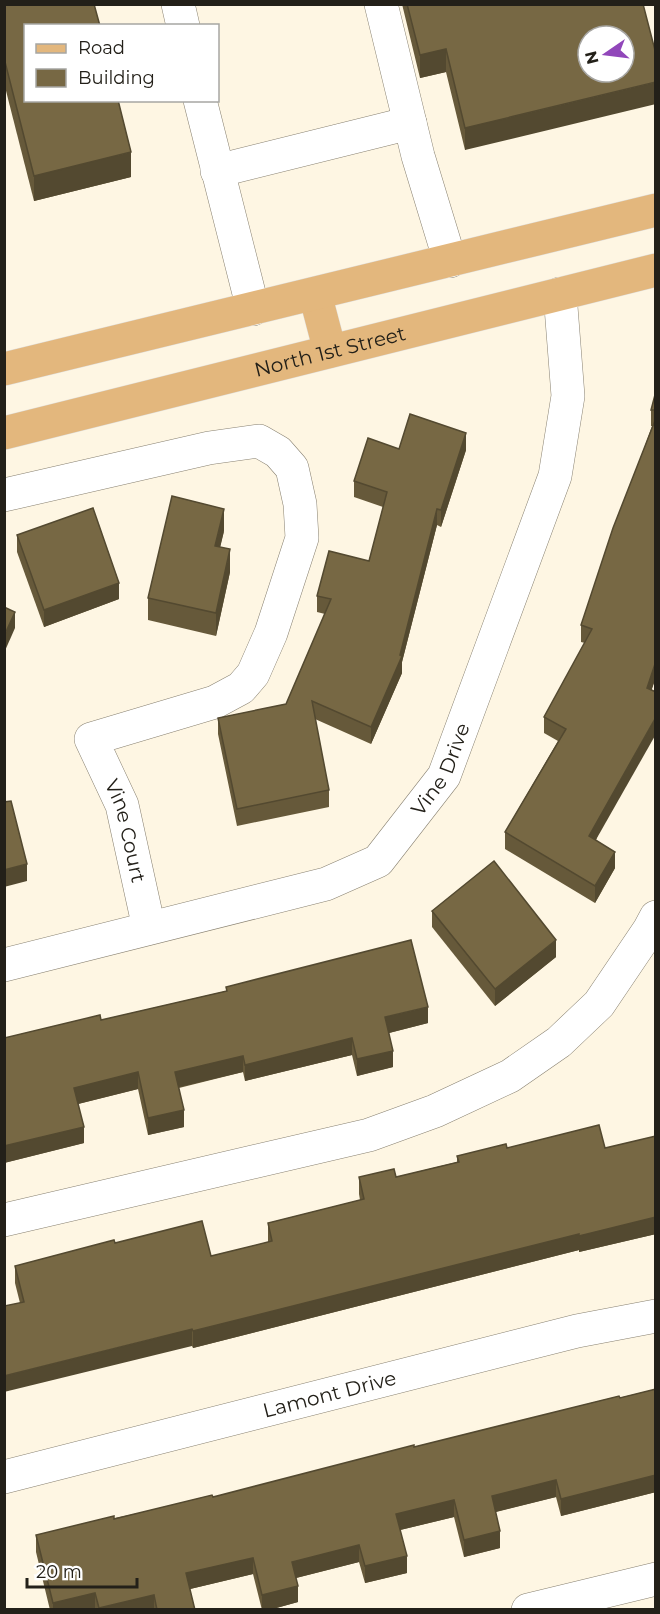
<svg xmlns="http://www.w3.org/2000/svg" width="660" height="1614" font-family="Montserrat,sans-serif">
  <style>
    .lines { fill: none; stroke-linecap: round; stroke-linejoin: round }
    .minor-casing { stroke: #888171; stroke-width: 34 }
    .major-casing { stroke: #e0e0df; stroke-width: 34 }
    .minor { stroke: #fff; stroke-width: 33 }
    .major { stroke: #e3b77d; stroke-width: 33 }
    .wall { fill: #66593a }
    .shaded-wall { fill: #534930 }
    .building { fill: #776844; stroke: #534930; stroke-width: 1.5; fill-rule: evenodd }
    .labels { text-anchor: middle; stroke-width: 6; stroke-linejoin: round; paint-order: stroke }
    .street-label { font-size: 20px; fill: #232019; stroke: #fff }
  </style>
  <rect width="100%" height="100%" fill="#fef6e3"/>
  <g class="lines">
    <g class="minor-casing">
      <g id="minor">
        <path d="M 178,4 L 183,26"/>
        <path d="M 381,4 L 418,156 L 450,261"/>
        <path d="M 200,100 L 253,309"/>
        <path d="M 217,171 L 410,123"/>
        <path id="s1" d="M 4,495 L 209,448 L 259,441 L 278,452 L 292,468 L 300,504 L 302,538 L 271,633 L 253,674 L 241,688 L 215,702 L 91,739 L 122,805 L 149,928"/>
        <path id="s2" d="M 4,965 L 326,884 L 378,861 L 444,776 L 555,476 L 568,396 L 560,294"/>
        <path d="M 4,1220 L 369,1135 L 435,1111 L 510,1076 L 559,1042 L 599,1004 L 649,930 L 656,917"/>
        <path id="s3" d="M 4,1477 L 577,1331 L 656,1316"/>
        <path d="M 528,1610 L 656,1579"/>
      </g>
    </g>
    <g class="major-casing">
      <g id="major">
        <path d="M 315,294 L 330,351"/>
        <path d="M 4,369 L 656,210"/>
        <path id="s4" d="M 4,433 L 656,270"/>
      </g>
    </g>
    <use href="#minor" class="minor"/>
    <use href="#major" class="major"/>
  </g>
  <g class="wall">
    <path d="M 4,4 L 131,177 L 34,201 L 4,83 Z"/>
    <path d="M 402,4 L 643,4 L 465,150 L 446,72 L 420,78 Z"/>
    <path d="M 656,391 L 656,677 L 596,840 L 615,868 L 595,903 L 505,849 L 505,832 L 558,741 L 544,733 L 544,717 L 585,643 L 581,642 L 581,625 L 652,426 L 651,426 L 651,410 Z"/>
    <path d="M 399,449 L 466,450 L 441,527 L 437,525 L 402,662 L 402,673 L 371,744 L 315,719 L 329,790 L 329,807 L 237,826 L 218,734 L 218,718 L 286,704 L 325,614 L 317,612 L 317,596 L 369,561 L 383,507 L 354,497 L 354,481 Z"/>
    <path d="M 224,531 L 220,547 L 230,572 L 216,636 L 148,620 L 148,598 Z"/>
    <path d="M 17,535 L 119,599 L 44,627 L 17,552 Z"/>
    <path d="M 432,911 L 556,957 L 495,1006 L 432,927 Z"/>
    <path d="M 226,987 L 428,1023 L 389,1033 L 393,1067 L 357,1076 L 352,1055 L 245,1081 L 243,1072 L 179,1088 L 184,1127 L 148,1135 L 138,1089 L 78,1104 L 84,1143 L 4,1163 L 4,1038 L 101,1020 L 226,991 Z"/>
    <path d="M 656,1136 L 656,1234 L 579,1252 L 579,1250 L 193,1348 L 192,1346 L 20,1303 L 15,1283 L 15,1266 L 115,1243 L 211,1256 L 268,1242 L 268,1223 L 360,1200 L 359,1194 L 359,1177 L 396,1177 L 457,1162 L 457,1156 L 507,1148 L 605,1148 Z"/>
    <path d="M 656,1389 L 656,1492 L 561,1516 L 556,1497 L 495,1512 L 500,1548 L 464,1557 L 454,1517 L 400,1530 L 407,1573 L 365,1583 L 359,1562 L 296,1578 L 298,1602 L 269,1610 L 262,1610 L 253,1574 L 190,1589 L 195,1610 L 50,1610 L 36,1552 L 36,1535 L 213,1497 L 414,1447 Z"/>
  </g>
  <g class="shaded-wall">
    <path d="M 446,49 L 446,72 L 420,78 L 420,55 Z"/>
    <path d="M 656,82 L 656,104 L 465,150 L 465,128 Z"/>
    <path d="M 131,152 L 131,177 L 34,201 L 34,176 Z"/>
    <path d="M 466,433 L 466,450 L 441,527 L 441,510 Z"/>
    <path d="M 224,509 L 224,531 L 215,569 L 215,546 Z"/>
    <path d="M 437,509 L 437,525 L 402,662 L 402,673 L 371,744 L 371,727 L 400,655 Z"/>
    <path d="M 230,549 L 230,572 L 216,636 L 216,613 Z"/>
    <path d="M 119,583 L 119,599 L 44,627 L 44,610 Z"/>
    <path d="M 15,612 L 15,628 L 4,653 L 4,636 Z"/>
    <path d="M 656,661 L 656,677 L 647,704 L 647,688 Z"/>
    <path d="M 656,717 L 656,734 L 589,852 L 589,836 Z"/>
    <path d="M 615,852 L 615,868 L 595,903 L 595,886 Z"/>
    <path d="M 27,864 L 27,881 L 4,887 L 4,870 Z"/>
    <path d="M 556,940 L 556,957 L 495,1006 L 495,989 Z"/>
    <path d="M 428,1007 L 428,1023 L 385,1034 L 385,1017 Z"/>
    <path d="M 352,1038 L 352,1055 L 245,1081 L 245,1065 Z"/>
    <path d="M 393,1051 L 393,1067 L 357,1076 L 357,1059 Z"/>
    <path d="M 243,1056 L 243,1072 L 175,1088 L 175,1072 Z"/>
    <path d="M 138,1072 L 138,1089 L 74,1105 L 74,1088 Z"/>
    <path d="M 184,1110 L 184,1127 L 148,1135 L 148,1118 Z"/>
    <path d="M 84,1127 L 84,1143 L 4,1163 L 4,1146 Z"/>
    <path d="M 656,1217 L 656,1234 L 579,1252 L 579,1236 Z"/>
    <path d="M 579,1234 L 579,1250 L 193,1348 L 193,1331 Z"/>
    <path d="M 192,1329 L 192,1346 L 4,1392 L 4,1376 Z"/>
    <path d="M 656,1475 L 656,1492 L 561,1516 L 561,1499 Z"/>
    <path d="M 556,1480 L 556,1497 L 492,1513 L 492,1496 Z"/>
    <path d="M 454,1500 L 454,1517 L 396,1531 L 396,1514 Z"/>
    <path d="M 500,1531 L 500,1548 L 464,1557 L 464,1540 Z"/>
    <path d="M 359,1545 L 359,1562 L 292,1579 L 292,1562 Z"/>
    <path d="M 407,1556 L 407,1573 L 365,1583 L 365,1566 Z"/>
    <path d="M 253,1558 L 253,1574 L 186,1590 L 186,1573 Z"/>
    <path d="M 298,1586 L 298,1602 L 269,1610 L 262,1610 L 262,1595 Z"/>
    <path d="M 95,1593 L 95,1609 L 53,1610 L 53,1603 Z"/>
    <path d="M 154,1595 L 154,1610 L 99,1610 L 99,1608 Z"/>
  </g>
  <g class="building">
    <path d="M 4,4 L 94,4 L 100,26 L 26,26 L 26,100 L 118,100 L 131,152 L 34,176 L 4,58 Z"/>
    <path d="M 407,4 L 643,4 L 656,54 L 656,82 L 465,128 L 446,49 L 420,55 ZM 588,36 L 624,36 L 624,72 L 588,72 Z"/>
    <path d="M 656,391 L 656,410 L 651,410 Z"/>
    <path d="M 410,414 L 466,433 L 441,510 L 437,509 L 400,655 L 402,656 L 371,727 L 312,701 L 329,790 L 237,809 L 218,718 L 286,704 L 331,599 L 317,596 L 329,551 L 369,561 L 387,492 L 354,481 L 368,438 L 399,449 Z"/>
    <path d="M 656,418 L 656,661 L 647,688 L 656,692 L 656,717 L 589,836 L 615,852 L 595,886 L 505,832 L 566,729 L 544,717 L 592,629 L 581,625 L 613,528 Z"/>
    <path d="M 172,496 L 224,509 L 215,546 L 230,549 L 216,613 L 148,598 Z"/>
    <path d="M 93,508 L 119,583 L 44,610 L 17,535 Z"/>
    <path d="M 4,607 L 15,612 L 4,636 Z"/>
    <path d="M 11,801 L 27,864 L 4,870 L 4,802 Z"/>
    <path d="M 494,861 L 556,940 L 495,989 L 432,911 Z"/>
    <path d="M 411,940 L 428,1007 L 385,1017 L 393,1051 L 357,1059 L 352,1038 L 245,1065 L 243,1056 L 175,1072 L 184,1110 L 148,1118 L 138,1072 L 74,1088 L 84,1127 L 4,1146 L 4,1038 L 100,1015 L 101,1020 L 227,991 L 226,987 Z"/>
    <path d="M 599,1125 L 605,1148 L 656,1136 L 656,1217 L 579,1236 L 579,1234 L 193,1331 L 192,1329 L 4,1376 L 4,1306 L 24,1302 L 15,1266 L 114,1240 L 115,1243 L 202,1221 L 211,1256 L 272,1241 L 268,1223 L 364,1199 L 359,1177 L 394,1169 L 396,1177 L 459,1162 L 457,1156 L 506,1144 L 507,1148 Z"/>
    <path d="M 656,1389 L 656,1475 L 561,1499 L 556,1480 L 492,1496 L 500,1531 L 464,1540 L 454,1500 L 396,1514 L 407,1556 L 365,1566 L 359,1545 L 292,1562 L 298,1586 L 262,1595 L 253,1558 L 186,1573 L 195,1610 L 157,1610 L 154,1595 L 99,1608 L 95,1593 L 53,1603 L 36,1535 L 114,1516 L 114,1519 L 212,1495 L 213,1497 L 414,1445 L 414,1447 L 619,1396 L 620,1398 Z"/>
  </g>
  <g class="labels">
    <g class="street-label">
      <text dy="7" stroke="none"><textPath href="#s4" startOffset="336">North 1st Street</textPath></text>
      <text dy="7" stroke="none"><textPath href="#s2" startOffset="501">Vine Drive</textPath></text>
      <text dy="7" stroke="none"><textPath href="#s1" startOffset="796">Vine Court</textPath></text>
      <text dy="7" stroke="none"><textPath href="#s3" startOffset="336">Lamont Drive</textPath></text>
    </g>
  </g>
  <rect width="660" height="1614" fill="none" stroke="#232019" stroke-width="12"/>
  <rect x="24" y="24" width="195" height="78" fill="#ffffff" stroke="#a7a6a3" stroke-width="1.5"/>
  <rect x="36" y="44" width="30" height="9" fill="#e3b77d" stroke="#a7a6a3" stroke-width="1.5"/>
  <text x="78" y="54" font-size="18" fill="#232019">Road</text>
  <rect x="36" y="69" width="30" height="18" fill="#776844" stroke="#a7a6a3" stroke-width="1.5"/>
  <text x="78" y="84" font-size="18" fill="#232019">Building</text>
  <g transform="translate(606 54) rotate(256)"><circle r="28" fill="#ffffff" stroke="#a7a6a3" stroke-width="1.5"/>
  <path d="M0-4.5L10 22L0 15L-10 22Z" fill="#9147ba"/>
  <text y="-9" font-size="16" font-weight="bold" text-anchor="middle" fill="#232019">N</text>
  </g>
  <path d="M27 1578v9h110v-9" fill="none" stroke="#232019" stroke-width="3"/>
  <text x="36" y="1578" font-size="18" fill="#232019" stroke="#ffffff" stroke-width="4.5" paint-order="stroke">20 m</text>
</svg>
